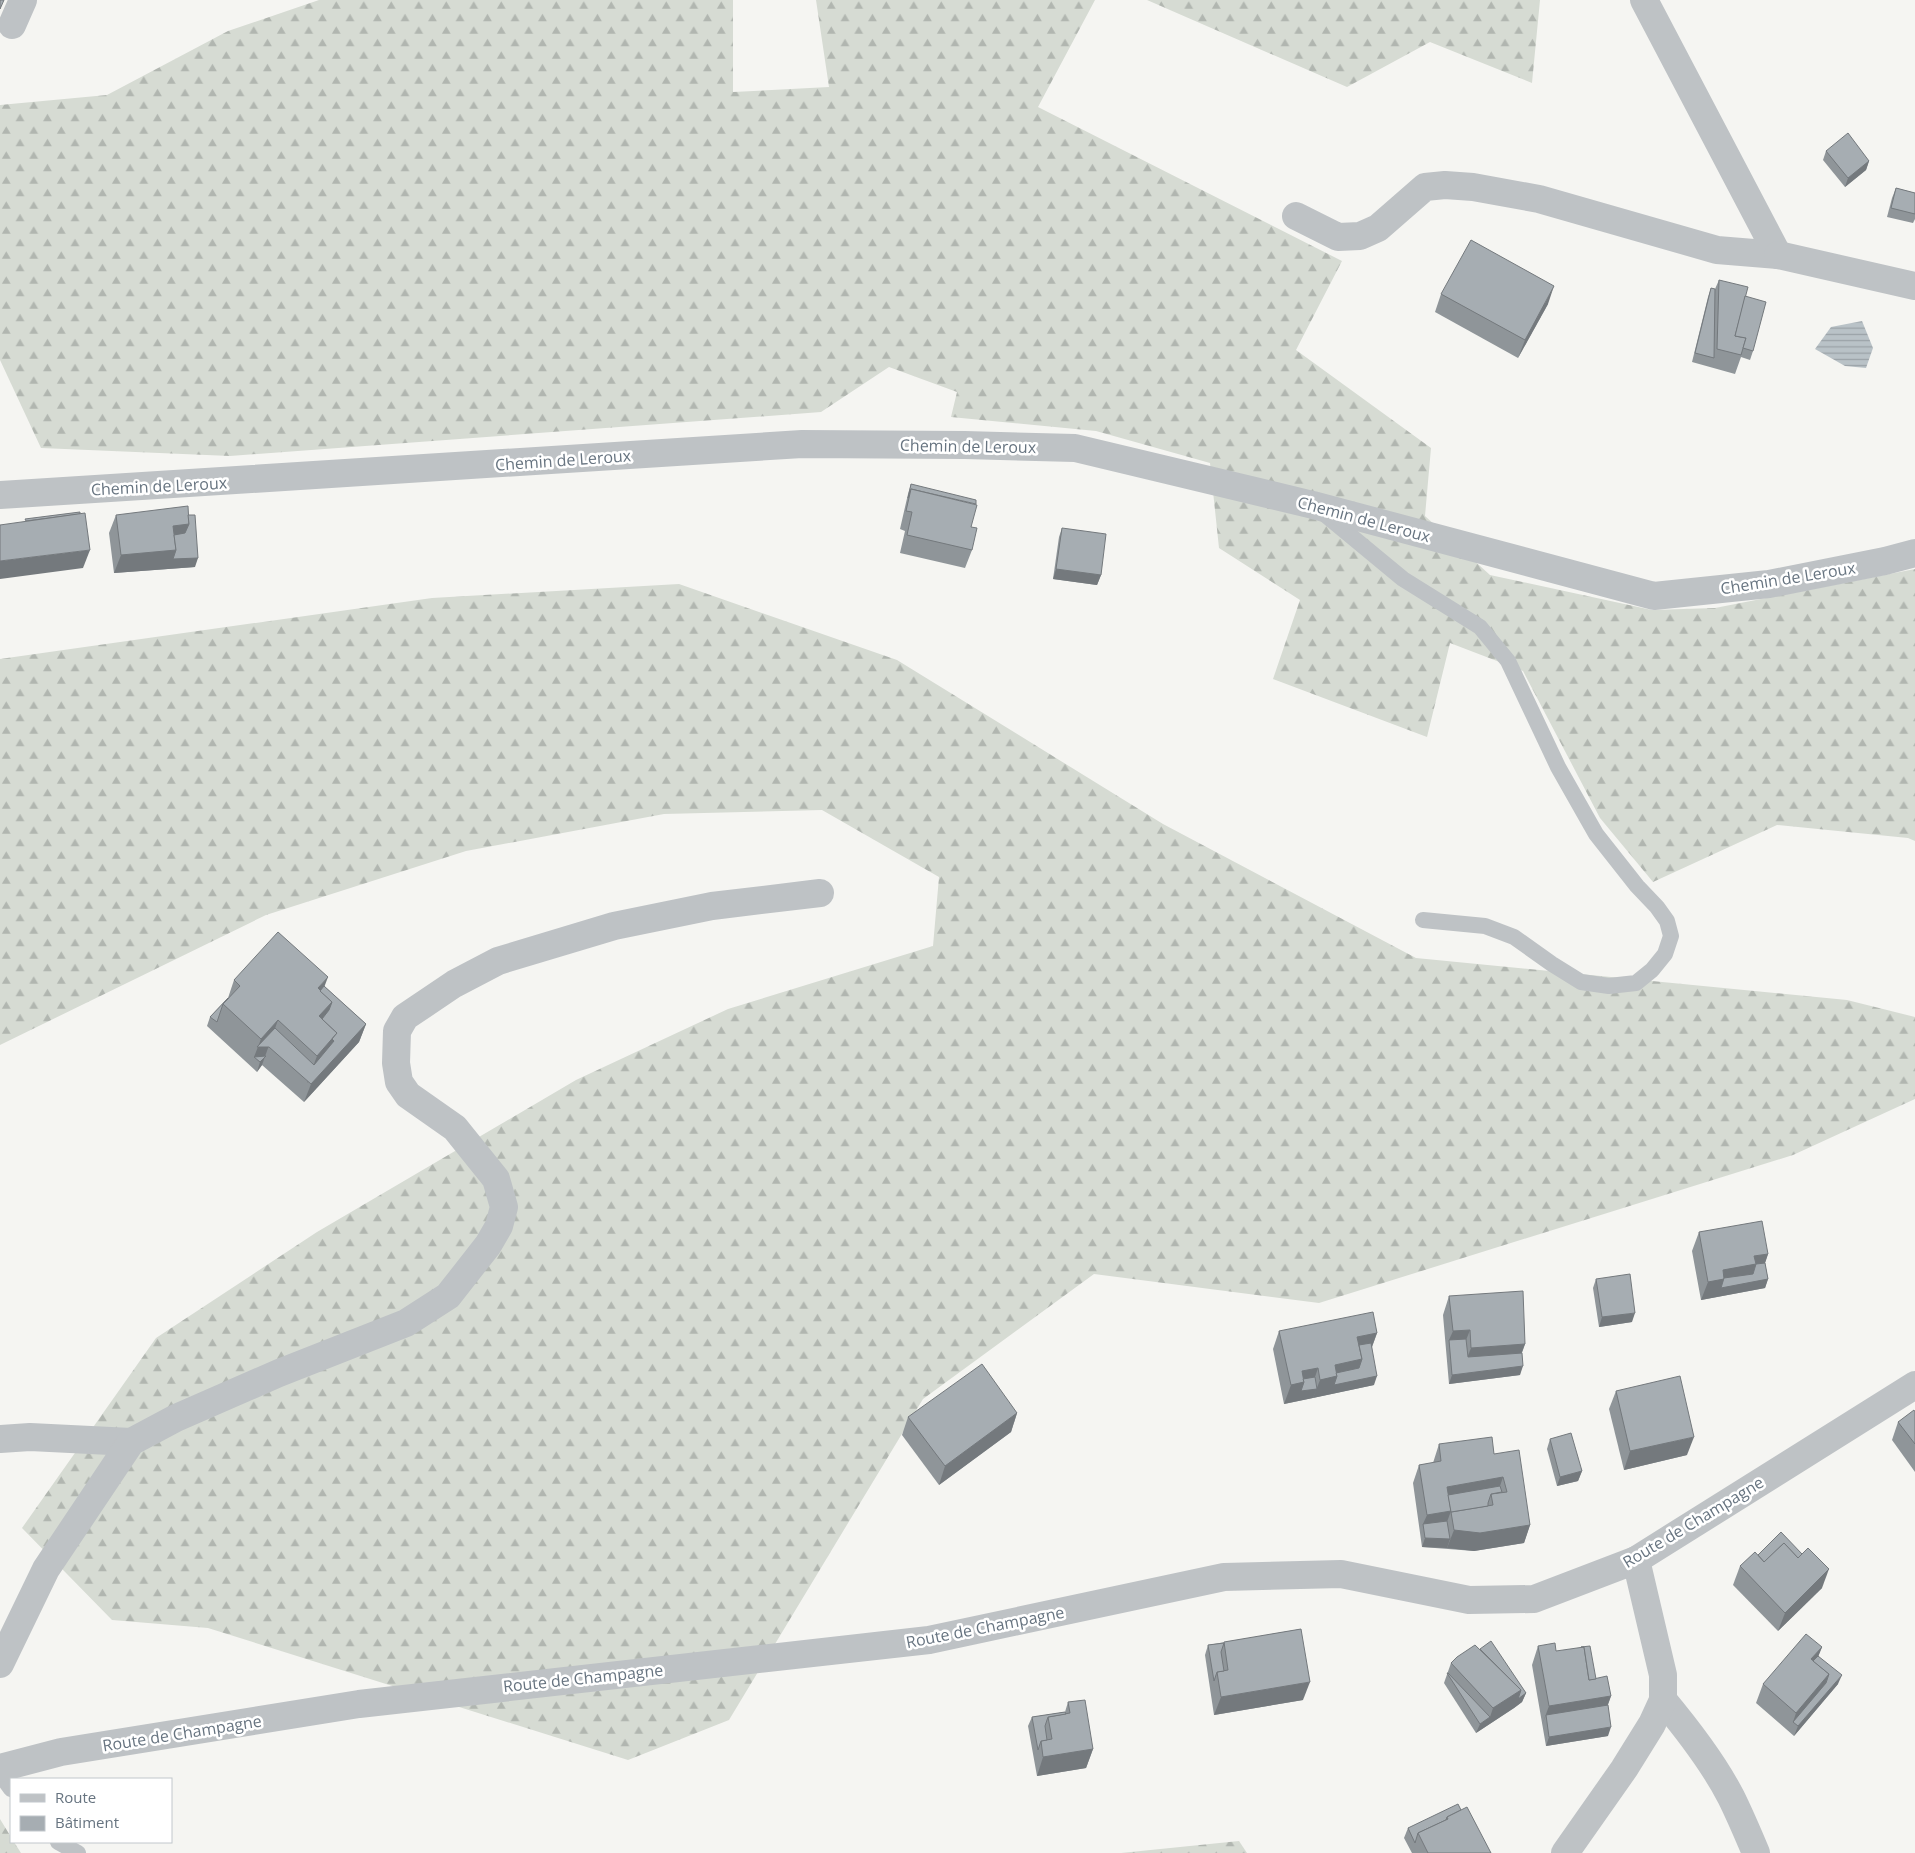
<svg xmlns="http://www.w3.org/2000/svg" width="1915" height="1853" font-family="'Open Sans',sans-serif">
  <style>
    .forest { fill: url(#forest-firs) }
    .water { fill: url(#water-rules) }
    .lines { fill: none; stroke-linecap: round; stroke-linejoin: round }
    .service { stroke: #bec2c5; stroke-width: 16 }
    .minor { stroke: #bec2c5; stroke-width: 28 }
    .tertiary { stroke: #bec2c5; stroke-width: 28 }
    .wall { fill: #8f9599 }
    .shaded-wall { fill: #74797d }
    .building { fill: #a6adb2; stroke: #74797d }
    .labels { text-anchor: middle; stroke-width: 5; stroke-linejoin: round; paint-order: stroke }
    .street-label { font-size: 16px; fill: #677480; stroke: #fff }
  </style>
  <defs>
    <pattern id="forest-firs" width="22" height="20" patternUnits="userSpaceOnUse" patternTransform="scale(1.25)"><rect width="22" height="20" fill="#d6dbd3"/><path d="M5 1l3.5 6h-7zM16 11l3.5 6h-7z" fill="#b1b6b0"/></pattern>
    <pattern id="water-rules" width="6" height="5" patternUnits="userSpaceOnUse" patternTransform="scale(1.25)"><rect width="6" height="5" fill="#b9c2c7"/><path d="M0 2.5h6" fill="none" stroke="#9aa2a7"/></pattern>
  </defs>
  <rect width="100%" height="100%" fill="#f5f5f2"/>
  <g class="forest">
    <path d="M 319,0 L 733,0 L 733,92 L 829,87 L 816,0 L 1095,0 L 1038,107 L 1342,261 L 1296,350 L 1431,448 L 1425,516 L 1490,575 L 1652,610 L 1715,608 L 1915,569 L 1915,841 L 1908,838 L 1777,825 L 1653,882 L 1600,818 L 1523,671 L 1450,643 L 1427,737 L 1273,679 L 1300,600 L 1219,548 L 1210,463 L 1096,431 L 951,417 L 957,392 L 889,367 L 821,412 L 230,456 L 41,448 L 0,360 L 0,105 L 107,95 L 228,31 Z"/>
    <path d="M 1147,0 L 1540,0 L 1532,83 L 1430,42 L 1347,87 Z"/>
    <path d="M 679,584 L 897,660 L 1163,824 L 1416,958 L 1847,1000 L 1915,1017 L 1915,1099 L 1793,1155 L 1319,1303 L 1094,1274 L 923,1399 L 729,1720 L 628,1760 L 208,1628 L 112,1620 L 22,1528 L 156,1338 L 317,1232 L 576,1080 L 728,1009 L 933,946 L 939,877 L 822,810 L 664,814 L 466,851 L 266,915 L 0,1045 L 0,659 L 432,598 Z"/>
    <path d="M 0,1819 L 11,1837 L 11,1842 L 14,1842 L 21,1853 L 0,1853 Z"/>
    <path d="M 1239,1841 L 1247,1853 L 1121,1853 Z"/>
  </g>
  <path class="water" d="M 1862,321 L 1873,348 L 1866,368 L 1845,366 L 1815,349 L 1831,327 Z"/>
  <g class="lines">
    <g class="service">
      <path d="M 1322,512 L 1403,579 L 1480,627 L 1508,661 L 1558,767 L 1596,834 L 1637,886 L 1657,907 L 1667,921 L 1671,936 L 1665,954 L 1652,970 L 1636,983 L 1609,986 L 1581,982 L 1552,964 L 1514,937 L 1485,926 L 1423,920"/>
      <path d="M 0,1774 L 11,1789"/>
      <path d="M 58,1842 L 78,1853"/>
    </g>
    <g class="minor">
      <path d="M 12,25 L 23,0"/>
      <path d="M 1296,216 L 1338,237 L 1360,236 L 1378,228 L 1425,187 L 1445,185 L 1473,187 L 1539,199 L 1717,250 L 1778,255 L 1644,0"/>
      <path d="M 1778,255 L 1915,286"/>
      <path d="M 0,1439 L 30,1437 L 131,1442"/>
      <path d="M 0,1664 L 46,1569 L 131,1442 L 176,1418 L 279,1373 L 406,1323 L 448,1296 L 488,1245 L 499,1226 L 504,1207 L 496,1179 L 455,1128 L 408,1095 L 399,1082 L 396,1063 L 397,1031 L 405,1017 L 454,984 L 498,961 L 614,926 L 712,906 L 820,893"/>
      <path d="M 1663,1700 C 1688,1730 1713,1762 1731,1797 C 1740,1815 1748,1834 1756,1853"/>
      <path d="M 0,1768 L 61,1752 L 359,1704 L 929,1640 L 1224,1577 L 1341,1574 L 1469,1600 L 1534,1599 L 1636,1560 L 1915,1385"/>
      <path d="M 1565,1853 L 1624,1769 L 1652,1724 L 1663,1700 L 1663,1675 L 1636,1560"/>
    </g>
    <path class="tertiary" d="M 0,495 L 802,444 L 965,445 L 1075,448 L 1313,505 L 1654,596 L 1769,584 L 1885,561 L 1915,553"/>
  </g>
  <g class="wall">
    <path d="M 1826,151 L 1869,161 L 1866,170 L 1845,187 L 1823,160 Z"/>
    <path d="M 1896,188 L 1915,193 L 1915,219 L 1913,223 L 1887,217 L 1892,198 Z"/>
    <path d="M 1719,280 L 1745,296 L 1753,351 L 1750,360 L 1741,357 L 1735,374 L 1692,362 L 1708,297 L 1711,288 L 1715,289 Z"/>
    <path d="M 1441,294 L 1548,304 L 1518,358 L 1435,312 Z"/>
    <path d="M 911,484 L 971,527 L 972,550 L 965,568 L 900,553 L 905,531 L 900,529 L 908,494 Z"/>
    <path d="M 116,515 L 188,515 L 195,567 L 114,573 L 109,533 Z"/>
    <path d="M 1062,528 L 1101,575 L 1097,585 L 1053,579 L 1059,537 Z"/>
    <path d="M 234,980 L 324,986 L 366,1024 L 359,1042 L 304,1102 L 262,1065 L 257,1072 L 207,1026 L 210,1017 L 228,998 Z"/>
    <path d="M 1699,1232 L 1768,1254 L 1765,1263 L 1768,1279 L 1765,1288 L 1701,1300 L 1692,1251 Z"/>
    <path d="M 1596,1279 L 1632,1322 L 1599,1327 L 1593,1288 Z"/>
    <path d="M 1449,1296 L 1525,1344 L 1522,1353 L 1520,1375 L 1449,1384 L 1443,1315 Z"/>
    <path d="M 1279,1331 L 1377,1333 L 1372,1347 L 1374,1385 L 1284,1404 L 1273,1349 Z"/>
    <path d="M 1616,1391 L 1687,1455 L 1624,1470 L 1609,1409 Z"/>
    <path d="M 1915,1412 L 1915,1472 L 1892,1440 L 1898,1422 Z"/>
    <path d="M 1017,1413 L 1011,1432 L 939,1485 L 902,1435 L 908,1417 Z"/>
    <path d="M 1550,1439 L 1582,1471 L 1578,1481 L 1557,1486 L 1547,1449 Z"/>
    <path d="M 1439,1444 L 1494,1454 L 1530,1525 L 1524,1543 L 1474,1551 L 1422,1547 L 1413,1483 L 1419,1465 L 1433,1463 Z"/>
    <path d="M 1758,1555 L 1822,1588 L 1778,1631 L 1733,1585 L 1740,1566 Z"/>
    <path d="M 1301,1629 L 1303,1700 L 1214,1715 L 1205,1655 L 1208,1645 Z"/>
    <path d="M 1538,1646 L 1556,1651 L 1596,1679 L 1611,1696 L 1608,1705 L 1608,1736 L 1546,1746 L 1532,1665 Z"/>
    <path d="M 1822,1647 L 1818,1656 L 1838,1684 L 1794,1736 L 1756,1703 L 1763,1684 Z"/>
    <path d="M 1451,1663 L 1526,1693 L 1522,1702 L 1514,1708 L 1476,1733 L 1444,1683 Z"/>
    <path d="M 1068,1702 L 1093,1749 L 1086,1768 L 1037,1776 L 1028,1726 L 1032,1717 L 1065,1712 Z"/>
    <path d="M 1461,1810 L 1491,1853 L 1412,1853 L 1404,1838 L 1408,1828 Z"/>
  </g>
  <g class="shaded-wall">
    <path d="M 1869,161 L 1866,170 L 1845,187 L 1848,178 Z"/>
    <path d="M 1554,286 L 1548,304 L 1518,358 L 1525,340 Z"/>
    <path d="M 189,524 L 182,542 L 171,544 L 173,526 Z"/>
    <path d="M 90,550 L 83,568 L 0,579 L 0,561 Z"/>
    <path d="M 176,550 L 198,558 L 195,567 L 114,573 L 121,555 Z"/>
    <path d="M 1056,569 L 1101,575 L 1097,585 L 1053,579 Z"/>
    <path d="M 328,977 L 319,1001 L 318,988 Z"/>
    <path d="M 332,1002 L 322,1029 L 319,1016 Z"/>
    <path d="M 278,1020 L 262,1065 L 257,1072 L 260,1062 L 254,1057 L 261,1039 Z"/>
    <path d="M 366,1024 L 359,1042 L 304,1102 L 311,1084 Z"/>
    <path d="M 337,1033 L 328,1060 L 307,1083 L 317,1056 Z"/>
    <path d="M 1768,1254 L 1762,1272 L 1768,1279 L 1765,1288 L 1701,1300 L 1708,1282 L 1723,1270 L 1754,1256 Z"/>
    <path d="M 1635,1313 L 1632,1322 L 1599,1327 L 1602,1317 Z"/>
    <path d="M 1470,1330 L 1463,1348 L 1449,1340 L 1453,1331 Z"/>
    <path d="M 1377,1333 L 1370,1352 L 1356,1354 L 1357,1337 Z"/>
    <path d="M 1525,1344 L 1518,1362 L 1464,1366 L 1471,1348 Z"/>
    <path d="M 1362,1359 L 1377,1376 L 1374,1385 L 1313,1398 L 1320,1380 L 1335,1365 Z"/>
    <path d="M 1523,1366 L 1520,1375 L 1449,1384 L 1452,1375 Z"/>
    <path d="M 1318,1368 L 1312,1386 L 1317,1389 L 1313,1398 L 1284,1404 L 1291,1385 L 1302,1371 Z"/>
    <path d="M 1017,1413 L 1011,1432 L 939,1485 L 945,1466 Z"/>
    <path d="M 1694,1437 L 1687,1455 L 1624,1470 L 1630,1451 Z"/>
    <path d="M 1582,1471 L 1578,1481 L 1557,1486 L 1560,1477 Z"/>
    <path d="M 1503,1477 L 1497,1495 L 1491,1494 L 1445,1505 L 1447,1487 Z"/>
    <path d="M 1451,1511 L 1444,1530 L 1423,1524 L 1427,1515 Z"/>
    <path d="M 1530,1525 L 1524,1543 L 1474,1551 L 1447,1548 L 1454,1530 Z"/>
    <path d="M 1425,1538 L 1450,1539 L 1447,1548 L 1422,1547 Z"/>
    <path d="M 1829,1569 L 1822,1588 L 1778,1631 L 1785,1613 Z"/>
    <path d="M 1822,1647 L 1815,1665 L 1811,1659 Z"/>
    <path d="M 1829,1674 L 1822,1693 L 1793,1722 L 1790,1731 L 1796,1713 Z"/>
    <path d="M 1842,1675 L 1838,1684 L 1794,1736 L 1798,1726 Z"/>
    <path d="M 1310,1682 L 1303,1700 L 1214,1715 L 1221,1697 Z"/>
    <path d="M 1521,1690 L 1526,1693 L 1522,1702 L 1514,1708 L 1476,1733 L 1480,1724 L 1490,1717 L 1493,1708 Z"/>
    <path d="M 1611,1696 L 1604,1714 L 1546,1715 L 1542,1725 L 1549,1706 Z"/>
    <path d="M 1611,1727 L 1608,1736 L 1546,1746 L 1549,1737 Z"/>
    <path d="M 1093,1749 L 1086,1768 L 1037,1776 L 1043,1757 Z"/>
  </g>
  <g class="building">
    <path d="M 0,0 L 4,0 L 0,9 Z"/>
    <path d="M 1848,133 L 1869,161 L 1848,178 L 1826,151 Z"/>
    <path d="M 1896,188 L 1915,193 L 1915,214 L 1891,208 Z"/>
    <path d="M 1471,240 L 1554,286 L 1525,340 L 1441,294 Z"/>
    <path d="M 1719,280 L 1748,287 L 1735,336 L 1746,338 L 1741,355 L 1717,349 Z"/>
    <path d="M 1711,288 L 1715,289 L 1714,358 L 1695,353 Z"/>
    <path d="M 1745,296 L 1766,302 L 1753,351 L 1743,348 L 1746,338 L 1735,336 Z"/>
    <path d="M 911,484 L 976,500 L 976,504 L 911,489 L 908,498 Z"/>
    <path d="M 911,489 L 977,505 L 971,527 L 977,528 L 972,550 L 907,535 L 912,512 L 906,511 Z"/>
    <path d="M 188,506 L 189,524 L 173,526 L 176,550 L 121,555 L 116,515 Z"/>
    <path d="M 80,512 L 80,514 L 26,521 L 25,519 Z"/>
    <path d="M 85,513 L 90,550 L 0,561 L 0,525 Z"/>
    <path d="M 188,515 L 195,515 L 198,558 L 173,559 L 176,550 L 174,535 L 185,533 L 189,524 Z"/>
    <path d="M 1062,528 L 1106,534 L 1101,575 L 1056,569 Z"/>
    <path d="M 278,932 L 328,977 L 318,988 L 332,1002 L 319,1016 L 337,1033 L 317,1056 L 278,1020 L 261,1039 L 223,1004 L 240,986 L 234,980 Z"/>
    <path d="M 324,986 L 366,1024 L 311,1084 L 269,1047 L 257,1047 L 275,1028 L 314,1065 L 334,1041 L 332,1039 L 337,1033 L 322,1019 L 329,1010 L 332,1002 L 320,991 Z"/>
    <path d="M 228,998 L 228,999 L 223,1004 L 217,1022 L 210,1017 Z"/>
    <path d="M 266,1056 L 260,1062 L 254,1057 Z"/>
    <path d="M 1762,1221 L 1768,1254 L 1754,1256 L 1756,1264 L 1723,1270 L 1724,1279 L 1708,1282 L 1699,1232 Z"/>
    <path d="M 1765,1263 L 1768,1279 L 1721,1288 L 1724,1278 L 1753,1274 L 1756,1264 Z"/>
    <path d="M 1630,1274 L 1635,1313 L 1602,1317 L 1596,1279 Z"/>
    <path d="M 1523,1291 L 1525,1344 L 1471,1348 L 1470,1330 L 1453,1331 L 1449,1296 Z"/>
    <path d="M 1373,1312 L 1377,1333 L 1357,1337 L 1362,1359 L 1335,1365 L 1337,1376 L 1320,1380 L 1318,1368 L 1302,1371 L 1304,1382 L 1291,1385 L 1279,1331 Z"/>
    <path d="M 1466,1339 L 1468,1357 L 1522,1353 L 1523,1366 L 1452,1375 L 1449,1340 Z"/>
    <path d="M 1371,1343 L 1377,1376 L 1334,1385 L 1337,1376 L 1336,1373 L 1359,1368 L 1362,1359 L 1359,1345 Z"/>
    <path d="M 982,1364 L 1017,1413 L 945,1466 L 908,1417 Z"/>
    <path d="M 1680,1376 L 1694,1437 L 1630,1451 L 1616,1391 Z"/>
    <path d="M 1315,1377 L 1317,1389 L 1301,1391 L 1304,1382 L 1303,1379 Z"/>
    <path d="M 1914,1410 L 1915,1412 L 1915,1444 L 1898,1422 Z"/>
    <path d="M 1571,1433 L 1582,1471 L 1560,1477 L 1550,1439 Z"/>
    <path d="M 1492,1437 L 1494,1454 L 1519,1450 L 1530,1525 L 1480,1533 L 1454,1530 L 1451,1512 L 1493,1505 L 1491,1494 L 1507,1492 L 1503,1477 L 1447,1487 L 1451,1511 L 1427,1515 L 1419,1465 L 1441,1461 L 1439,1444 Z"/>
    <path d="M 1500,1486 L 1502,1492 L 1491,1494 L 1488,1503 L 1488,1506 L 1451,1512 L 1448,1495 Z"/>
    <path d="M 1447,1521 L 1450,1539 L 1425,1538 L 1423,1524 Z"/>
    <path d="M 1781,1532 L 1802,1554 L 1798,1558 L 1784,1543 L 1764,1562 L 1758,1555 Z"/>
    <path d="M 1784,1543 L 1798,1558 L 1808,1548 L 1829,1569 L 1785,1613 L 1740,1566 L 1755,1552 L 1764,1562 Z"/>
    <path d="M 1301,1629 L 1310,1682 L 1221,1697 L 1217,1672 L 1228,1670 L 1224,1642 Z"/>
    <path d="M 1806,1634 L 1822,1647 L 1811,1659 L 1829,1674 L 1796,1713 L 1763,1684 Z"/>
    <path d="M 1491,1641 L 1526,1693 L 1518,1699 L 1521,1690 L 1480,1649 Z"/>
    <path d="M 1224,1643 L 1221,1652 L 1224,1671 L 1217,1672 L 1214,1681 L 1208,1645 Z"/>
    <path d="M 1555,1643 L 1556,1651 L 1584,1647 L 1589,1680 L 1607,1676 L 1611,1696 L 1549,1706 L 1538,1646 Z"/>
    <path d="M 1475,1645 L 1521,1690 L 1493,1708 L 1451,1663 L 1457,1657 Z"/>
    <path d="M 1590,1646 L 1596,1679 L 1589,1680 L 1584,1647 L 1581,1647 Z"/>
    <path d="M 1818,1656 L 1842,1675 L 1798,1726 L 1793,1722 L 1826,1683 L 1829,1674 L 1813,1661 Z"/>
    <path d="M 1447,1673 L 1448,1673 L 1490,1717 L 1480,1724 Z"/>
    <path d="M 1085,1700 L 1093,1749 L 1043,1757 L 1041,1741 L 1052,1739 L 1048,1717 L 1070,1713 L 1068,1702 Z"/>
    <path d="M 1608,1705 L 1611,1727 L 1549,1737 L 1546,1715 Z"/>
    <path d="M 1065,1712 L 1066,1714 L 1048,1717 L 1045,1726 L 1047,1740 L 1041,1741 L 1038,1750 L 1032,1717 Z"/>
    <path d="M 1458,1804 L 1461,1810 L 1447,1817 L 1446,1820 L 1418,1833 L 1415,1843 L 1408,1828 Z"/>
    <path d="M 1467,1807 L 1491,1853 L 1428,1853 L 1418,1833 L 1448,1819 L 1447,1817 Z"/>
  </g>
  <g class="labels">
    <g class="street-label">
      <text transform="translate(968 446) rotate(1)" y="6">Chemin de Leroux</text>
      <text transform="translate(563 460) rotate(-4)" y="6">Chemin de Leroux</text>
      <text transform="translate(159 486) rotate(-3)" y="6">Chemin de Leroux</text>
      <text transform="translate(1364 519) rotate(15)" y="6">Chemin de Leroux</text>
      <text transform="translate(1788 578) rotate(-9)" y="6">Chemin de Leroux</text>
      <text transform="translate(1693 1522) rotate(-31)" y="6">Route de Champagne</text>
      <text transform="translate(985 1627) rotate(-11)" y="6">Route de Champagne</text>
      <text transform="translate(583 1678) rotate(-6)" y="6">Route de Champagne</text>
      <text transform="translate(182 1733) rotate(-9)" y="6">Route de Champagne</text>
    </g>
  </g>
  <rect x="10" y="1778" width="162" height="65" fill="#ffffff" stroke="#c2c7cc"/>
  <rect x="20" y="1794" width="25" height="8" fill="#bec2c5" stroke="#c2c7cc"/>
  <text x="55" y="1803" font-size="15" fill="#677480">Route</text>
  <rect x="20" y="1816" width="25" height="15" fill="#a6adb2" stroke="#c2c7cc"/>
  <text x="55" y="1828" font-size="15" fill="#677480">Bâtiment</text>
</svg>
